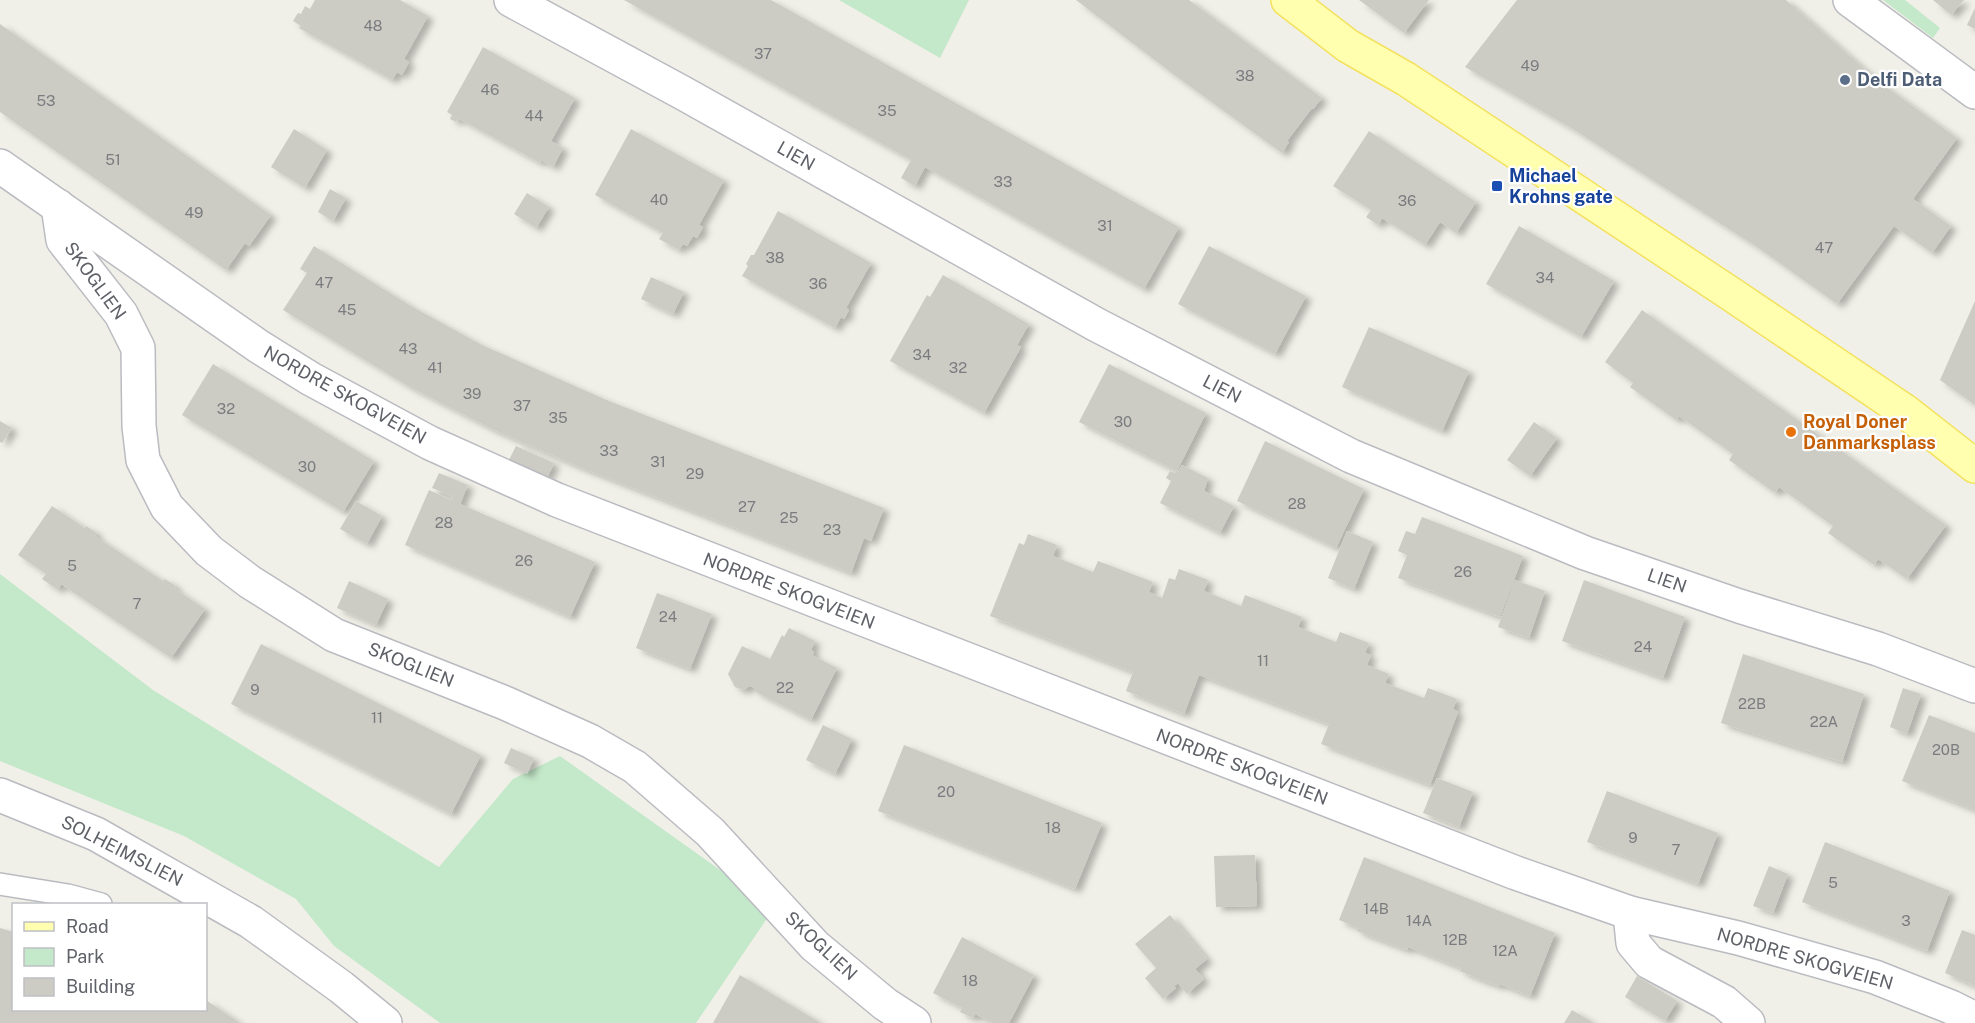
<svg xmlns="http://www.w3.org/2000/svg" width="1975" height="1023" font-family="'Public Sans',sans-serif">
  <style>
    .green { fill: #c4e8ca }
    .building { fill: #cccbc4; filter: url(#shadow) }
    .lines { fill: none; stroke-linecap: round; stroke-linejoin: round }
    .service-casing { stroke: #babbc1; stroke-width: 24 }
    .minor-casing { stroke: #babbc1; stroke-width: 36 }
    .tertiary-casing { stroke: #babbc1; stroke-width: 36 }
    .primary-casing { stroke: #f3e15f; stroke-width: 36 }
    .service { stroke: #fff; stroke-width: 21 }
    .minor { stroke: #fff; stroke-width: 33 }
    .tertiary { stroke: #fff; stroke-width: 33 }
    .primary { stroke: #ffffaf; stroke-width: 33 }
    .service-dot { fill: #5c6f8a; stroke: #fff; stroke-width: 2 }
    .transit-dot { fill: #1a4fb4; stroke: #fff; stroke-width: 2 }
    .food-dot { fill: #e8710a; stroke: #fff; stroke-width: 2 }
    .labels { text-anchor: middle; stroke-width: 4.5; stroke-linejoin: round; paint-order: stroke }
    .number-label { font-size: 15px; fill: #7a7c7f }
    .service-label { font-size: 18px; font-weight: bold; fill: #4e5e75; stroke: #fff; text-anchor: start }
    .street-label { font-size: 18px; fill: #5f6168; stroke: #fff }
    .transit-label { font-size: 18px; font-weight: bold; fill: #164399; stroke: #fff; text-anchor: start }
    .food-label { font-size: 18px; font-weight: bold; fill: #c56008; stroke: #fff; text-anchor: start }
  </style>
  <defs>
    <filter id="shadow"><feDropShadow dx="6" dy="4" stdDeviation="3" flood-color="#0004"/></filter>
  </defs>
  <rect width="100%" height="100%" fill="#f1f0e8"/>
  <g class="green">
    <path d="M 839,0 L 969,0 L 940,58 Z"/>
    <path d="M 1883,0 L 1905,0 L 1940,28 L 1933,38 Z"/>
    <path d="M 0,574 L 153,690 L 439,867 L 513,779 L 560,756 L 730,877 L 768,917 L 696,1023 L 440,1023 L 334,946 L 296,899 L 184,836 L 0,761 Z"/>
  </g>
  <g class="building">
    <path d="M 315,0 L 400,0 L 428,16 L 404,59 L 409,62 L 402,75 L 397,72 L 392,80 L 299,28 L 301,26 L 293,21 L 298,13 L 301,14 L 305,6 L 310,9 Z"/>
    <path d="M 624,0 L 771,0 L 1179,227 L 1144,289 L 925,167 L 915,186 L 901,178 L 911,160 Z"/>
    <path d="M 1076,0 L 1189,0 L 1322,98 L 1313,109 L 1312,108 L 1287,141 L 1289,142 L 1282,153 L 1177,77 Z"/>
    <path d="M 1359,0 L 1429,0 L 1404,33 Z"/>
    <path d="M 1517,0 L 1786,0 L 1878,81 L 1957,138 L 1913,199 L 1951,226 L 1932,253 L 1894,226 L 1837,304 L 1757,247 L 1573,129 L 1465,67 Z"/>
    <path d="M 1933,0 L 1964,0 L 1951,15 Z"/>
    <path d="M 1975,8 L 1975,29 L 1967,25 Z"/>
    <path d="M 0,24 L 271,215 L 249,246 L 245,243 L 226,270 L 0,112 Z"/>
    <path d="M 483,47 L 575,98 L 551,141 L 563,148 L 553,167 L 541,160 L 540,163 L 458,118 L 456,122 L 450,119 L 452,115 L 447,112 Z"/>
    <path d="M 294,129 L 327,150 L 305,188 L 271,167 Z"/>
    <path d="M 631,129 L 724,180 L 699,225 L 703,227 L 697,238 L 693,236 L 687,246 L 683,244 L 679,250 L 659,239 L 663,233 L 595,195 Z"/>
    <path d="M 1369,131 L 1476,202 L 1456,233 L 1440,222 L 1425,245 L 1382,218 L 1378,225 L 1366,217 L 1371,210 L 1333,186 Z"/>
    <path d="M 330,189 L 346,198 L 333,221 L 318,212 Z"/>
    <path d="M 527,193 L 549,207 L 536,228 L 514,214 Z"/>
    <path d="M 778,211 L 871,263 L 846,308 L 849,310 L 844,319 L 841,317 L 835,328 L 742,276 L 748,266 L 746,264 L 751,255 L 754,255 Z"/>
    <path d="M 1519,226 L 1614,281 L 1581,337 L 1486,284 Z"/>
    <path d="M 314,246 L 411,306 L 482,345 L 609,401 L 884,508 L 871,541 L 864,538 L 851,573 L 582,468 L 494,430 L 408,386 L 283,310 L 307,273 L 300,269 Z"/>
    <path d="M 1209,246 L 1306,296 L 1275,354 L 1178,304 Z"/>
    <path d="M 943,275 L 1029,324 L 1017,345 L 1021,347 L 984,413 L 890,361 L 927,295 L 930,297 Z"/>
    <path d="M 651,277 L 684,292 L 673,314 L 641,299 Z"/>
    <path d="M 1975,301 L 1975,405 L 1940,380 Z"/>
    <path d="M 1642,310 L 1946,525 L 1907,579 L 1878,559 L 1874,565 L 1828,533 L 1833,526 L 1779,487 L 1775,493 L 1729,460 L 1733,454 L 1679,416 L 1676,420 L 1630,387 L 1633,383 L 1605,362 Z"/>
    <path d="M 1369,327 L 1469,371 L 1442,431 L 1342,387 Z"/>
    <path d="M 213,364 L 374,461 L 343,512 L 182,415 Z"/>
    <path d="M 1109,364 L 1206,413 L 1177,471 L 1178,472 L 1182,465 L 1208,478 L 1204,491 L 1234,506 L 1220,533 L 1160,503 L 1171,481 L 1166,478 L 1170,471 L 1175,473 L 1176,471 L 1079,422 Z"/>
    <path d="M 0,421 L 12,428 L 2,443 L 0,442 Z"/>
    <path d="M 1534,422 L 1557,438 L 1530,476 L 1507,460 Z"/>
    <path d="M 1265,441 L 1364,489 L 1336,548 L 1237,501 Z"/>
    <path d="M 516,446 L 554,463 L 547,478 L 509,460 Z"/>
    <path d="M 439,473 L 468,485 L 460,504 L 595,562 L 570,617 L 405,545 L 429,490 L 451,500 L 452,496 L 432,488 Z"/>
    <path d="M 356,501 L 382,516 L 367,544 L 340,529 Z"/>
    <path d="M 52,506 L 85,528 L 86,526 L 97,533 L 95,536 L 163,581 L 165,579 L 176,586 L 174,588 L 205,609 L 171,658 L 61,584 L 58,590 L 42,579 L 46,574 L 18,555 Z"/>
    <path d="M 1422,517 L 1523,556 L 1500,617 L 1398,578 L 1407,555 L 1398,551 L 1406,531 L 1415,534 Z"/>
    <path d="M 1347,531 L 1373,542 L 1354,589 L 1328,578 Z"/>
    <path d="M 1028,534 L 1057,545 L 1053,556 L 1093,572 L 1098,561 L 1153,582 L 1149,592 L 1162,598 L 1169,578 L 1175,580 L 1179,569 L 1208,580 L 1204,591 L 1241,606 L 1245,595 L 1302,617 L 1298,627 L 1336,642 L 1340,632 L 1369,643 L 1365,653 L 1371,655 L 1367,665 L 1389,674 L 1385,683 L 1424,698 L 1428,688 L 1457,699 L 1453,709 L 1458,712 L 1430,785 L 1321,744 L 1329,724 L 1199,675 L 1184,714 L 1126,691 L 1133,672 L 990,616 L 1019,543 L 1024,545 Z"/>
    <path d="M 1515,580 L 1545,591 L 1529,638 L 1498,627 Z"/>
    <path d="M 1584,580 L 1685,617 L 1663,678 L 1562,641 Z"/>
    <path d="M 349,581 L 388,599 L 376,625 L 337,608 Z"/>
    <path d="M 657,593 L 712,614 L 690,669 L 636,648 Z"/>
    <path d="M 789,628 L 815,641 L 811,650 L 814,652 L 812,655 L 837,668 L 811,720 L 754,691 L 755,688 L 750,686 L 743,690 L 735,687 L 728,674 L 742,646 L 770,659 L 782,635 L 784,637 Z"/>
    <path d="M 261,644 L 481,755 L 451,814 L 231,704 Z"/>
    <path d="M 1743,654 L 1864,694 L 1842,762 L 1721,723 Z"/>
    <path d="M 1903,688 L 1921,694 L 1907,734 L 1890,727 Z"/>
    <path d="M 1929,715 L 1975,733 L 1975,810 L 1902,781 Z"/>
    <path d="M 823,725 L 852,739 L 835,774 L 806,760 Z"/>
    <path d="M 904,745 L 1102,823 L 1075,889 L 878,811 Z"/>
    <path d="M 511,748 L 534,758 L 527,774 L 504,763 Z"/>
    <path d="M 1437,778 L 1473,792 L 1459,827 L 1423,813 Z"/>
    <path d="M 1607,791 L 1718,833 L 1698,884 L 1587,842 Z"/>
    <path d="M 1825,842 L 1950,891 L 1927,951 L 1802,902 Z"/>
    <path d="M 1255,855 L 1257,906 L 1216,907 L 1214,856 Z"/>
    <path d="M 1364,857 L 1555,933 L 1530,996 L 1500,984 L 1499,986 L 1479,979 L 1460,971 L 1461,968 L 1408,947 L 1407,950 L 1357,931 L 1358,928 L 1339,920 Z"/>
    <path d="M 1769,866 L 1788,874 L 1773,913 L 1753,906 Z"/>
    <path d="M 1170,915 L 1207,959 L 1195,969 L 1204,979 L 1187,994 L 1178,983 L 1174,986 L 1176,988 L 1163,999 L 1145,978 L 1156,968 L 1135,944 Z"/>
    <path d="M 0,928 L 14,932 L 14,956 L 11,964 L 14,965 L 14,1010 L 206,1010 L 206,1000 L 240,1023 L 0,1023 Z"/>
    <path d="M 1962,930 L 1975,935 L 1975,986 L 1945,973 Z"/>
    <path d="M 962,937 L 1034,975 L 1009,1023 L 993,1023 L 975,1014 L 973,1018 L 960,1012 L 962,1008 L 933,993 Z"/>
    <path d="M 740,975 L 821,1023 L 713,1023 Z"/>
    <path d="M 1637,976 L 1677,1001 L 1665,1021 L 1625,997 Z"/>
    <path d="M 1572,1010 L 1594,1023 L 1564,1023 Z"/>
  </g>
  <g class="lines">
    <g class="service-casing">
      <path id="service" d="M 0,884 L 68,895 L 101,904"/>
    </g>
    <g class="minor-casing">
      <g id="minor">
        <path d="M 511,0 L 683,93 L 1097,325 L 1351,456 L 1585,553 L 1739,606 L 1878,649 L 1975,686"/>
        <path d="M 0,166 L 258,346 L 311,379 L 430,443 L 557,500 L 1516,873 L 1630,913 L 1738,938 L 1875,977 L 1951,1007 L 1975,1019"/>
        <path d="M 58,206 L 63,240 L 121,314 L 138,348 L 139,426 L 143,460 L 167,507 L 209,551 L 250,582 L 334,635 L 505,703 L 590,741 L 635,767 L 710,832 L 815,946 L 885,1004 L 914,1023"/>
        <path d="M 1630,913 L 1633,943 L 1649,962 L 1724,1002 L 1748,1023"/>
      </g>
    </g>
    <g class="tertiary-casing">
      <g id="tertiary">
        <path d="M 1850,0 L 1975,92"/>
        <path d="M 0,795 L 96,834 L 251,922 L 341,987 L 385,1023"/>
      </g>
    </g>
    <g class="primary-casing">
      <path id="primary" d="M 1288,0 L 1348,46 L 1406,79 L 1731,294 L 1906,412 L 1975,466"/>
    </g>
    <use href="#service" class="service"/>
    <use href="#minor" class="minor"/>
    <use href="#tertiary" class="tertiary"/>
    <use href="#primary" class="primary"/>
  </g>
  <circle class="service-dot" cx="1845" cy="80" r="6"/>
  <rect class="transit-dot" x="1491" y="180" width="12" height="12" rx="3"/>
  <circle class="food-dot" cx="1791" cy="432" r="6"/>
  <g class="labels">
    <g class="number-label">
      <text x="373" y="31">48</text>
      <text x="763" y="59">37</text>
      <text x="1530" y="71">49</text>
      <text x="1245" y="81">38</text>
      <text x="490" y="95">46</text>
      <text x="46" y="106">53</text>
      <text x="887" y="116">35</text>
      <text x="534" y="121">44</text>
      <text x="113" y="165">51</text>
      <text x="1003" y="187">33</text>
      <text x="659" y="205">40</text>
      <text x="1407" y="206">36</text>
      <text x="194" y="218">49</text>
      <text x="1105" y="231">31</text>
      <text x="1824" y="253">47</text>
      <text x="775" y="263">38</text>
      <text x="1545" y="283">34</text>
      <text x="324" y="288">47</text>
      <text x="818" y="289">36</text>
      <text x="347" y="315">45</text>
      <text x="408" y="354">43</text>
      <text x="922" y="360">34</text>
      <text x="435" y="373">41</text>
      <text x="958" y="373">32</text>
      <text x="472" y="399">39</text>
      <text x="522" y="411">37</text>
      <text x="226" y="414">32</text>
      <text x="558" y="423">35</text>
      <text x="1123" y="427">30</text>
      <text x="609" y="456">33</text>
      <text x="658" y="467">31</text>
      <text x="307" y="472">30</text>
      <text x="695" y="479">29</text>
      <text x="1297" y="509">28</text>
      <text x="747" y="512">27</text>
      <text x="789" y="523">25</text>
      <text x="444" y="528">28</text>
      <text x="832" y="535">23</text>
      <text x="524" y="566">26</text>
      <text x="72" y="571">5</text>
      <text x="1463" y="577">26</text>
      <text x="137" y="609">7</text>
      <text x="668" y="622">24</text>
      <text x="1643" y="652">24</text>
      <text x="1263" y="666">11</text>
      <text x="785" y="693">22</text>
      <text x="255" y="695">9</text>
      <text x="1752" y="709">22B</text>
      <text x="377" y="723">11</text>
      <text x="1824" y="727">22A</text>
      <text x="1946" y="755">20B</text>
      <text x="946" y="797">20</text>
      <text x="1053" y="833">18</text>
      <text x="1633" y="843">9</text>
      <text x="1676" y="855">7</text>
      <text x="1833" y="888">5</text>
      <text x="1376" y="914">14B</text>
      <text x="1419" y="926">14A</text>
      <text x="1906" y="926">3</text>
      <text x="1455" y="945">12B</text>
      <text x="1505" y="956">12A</text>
      <text x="970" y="986">18</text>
    </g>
    <g class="service-label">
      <text x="1857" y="86">Delfi Data</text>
    </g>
    <g class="street-label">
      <text transform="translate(796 156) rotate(29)" y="6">LIEN</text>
      <text transform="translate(95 281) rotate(54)" y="6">SKOGLIEN</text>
      <text transform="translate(1222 389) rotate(27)" y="6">LIEN</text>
      <text transform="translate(345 395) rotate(29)" y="6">NORDRE SKOGVEIEN</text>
      <text transform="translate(1667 581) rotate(19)" y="6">LIEN</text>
      <text transform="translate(789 591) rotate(21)" y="6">NORDRE SKOGVEIEN</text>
      <text transform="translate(411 665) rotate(22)" y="6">SKOGLIEN</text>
      <text transform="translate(1242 767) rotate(21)" y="6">NORDRE SKOGVEIEN</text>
      <text transform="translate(122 851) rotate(27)" y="6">SOLHEIMSLIEN</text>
      <text transform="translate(821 946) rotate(43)" y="6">SKOGLIEN</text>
      <text transform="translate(1805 959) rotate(16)" y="6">NORDRE SKOGVEIEN</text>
    </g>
    <g class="transit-label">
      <text x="1509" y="182">Michael<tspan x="1509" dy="21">Krohns gate</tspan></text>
    </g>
    <g class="food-label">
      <text x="1803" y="428">Royal Doner<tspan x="1803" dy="21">Danmarksplass</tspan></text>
    </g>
  </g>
  <rect x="12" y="903" width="195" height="108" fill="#ffffff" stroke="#bfc0c3" stroke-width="1.5"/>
  <rect x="24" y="922" width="30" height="9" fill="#ffffaf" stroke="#bfc0c3" stroke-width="1.5"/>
  <text x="66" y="933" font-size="18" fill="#5f6168">Road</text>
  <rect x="24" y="948" width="30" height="18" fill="#c4e8ca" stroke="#bfc0c3" stroke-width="1.5"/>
  <text x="66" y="963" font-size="18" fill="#5f6168">Park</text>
  <rect x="24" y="978" width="30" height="18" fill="#cccbc4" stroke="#bfc0c3" stroke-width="1.5"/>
  <text x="66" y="993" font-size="18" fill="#5f6168">Building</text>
</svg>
